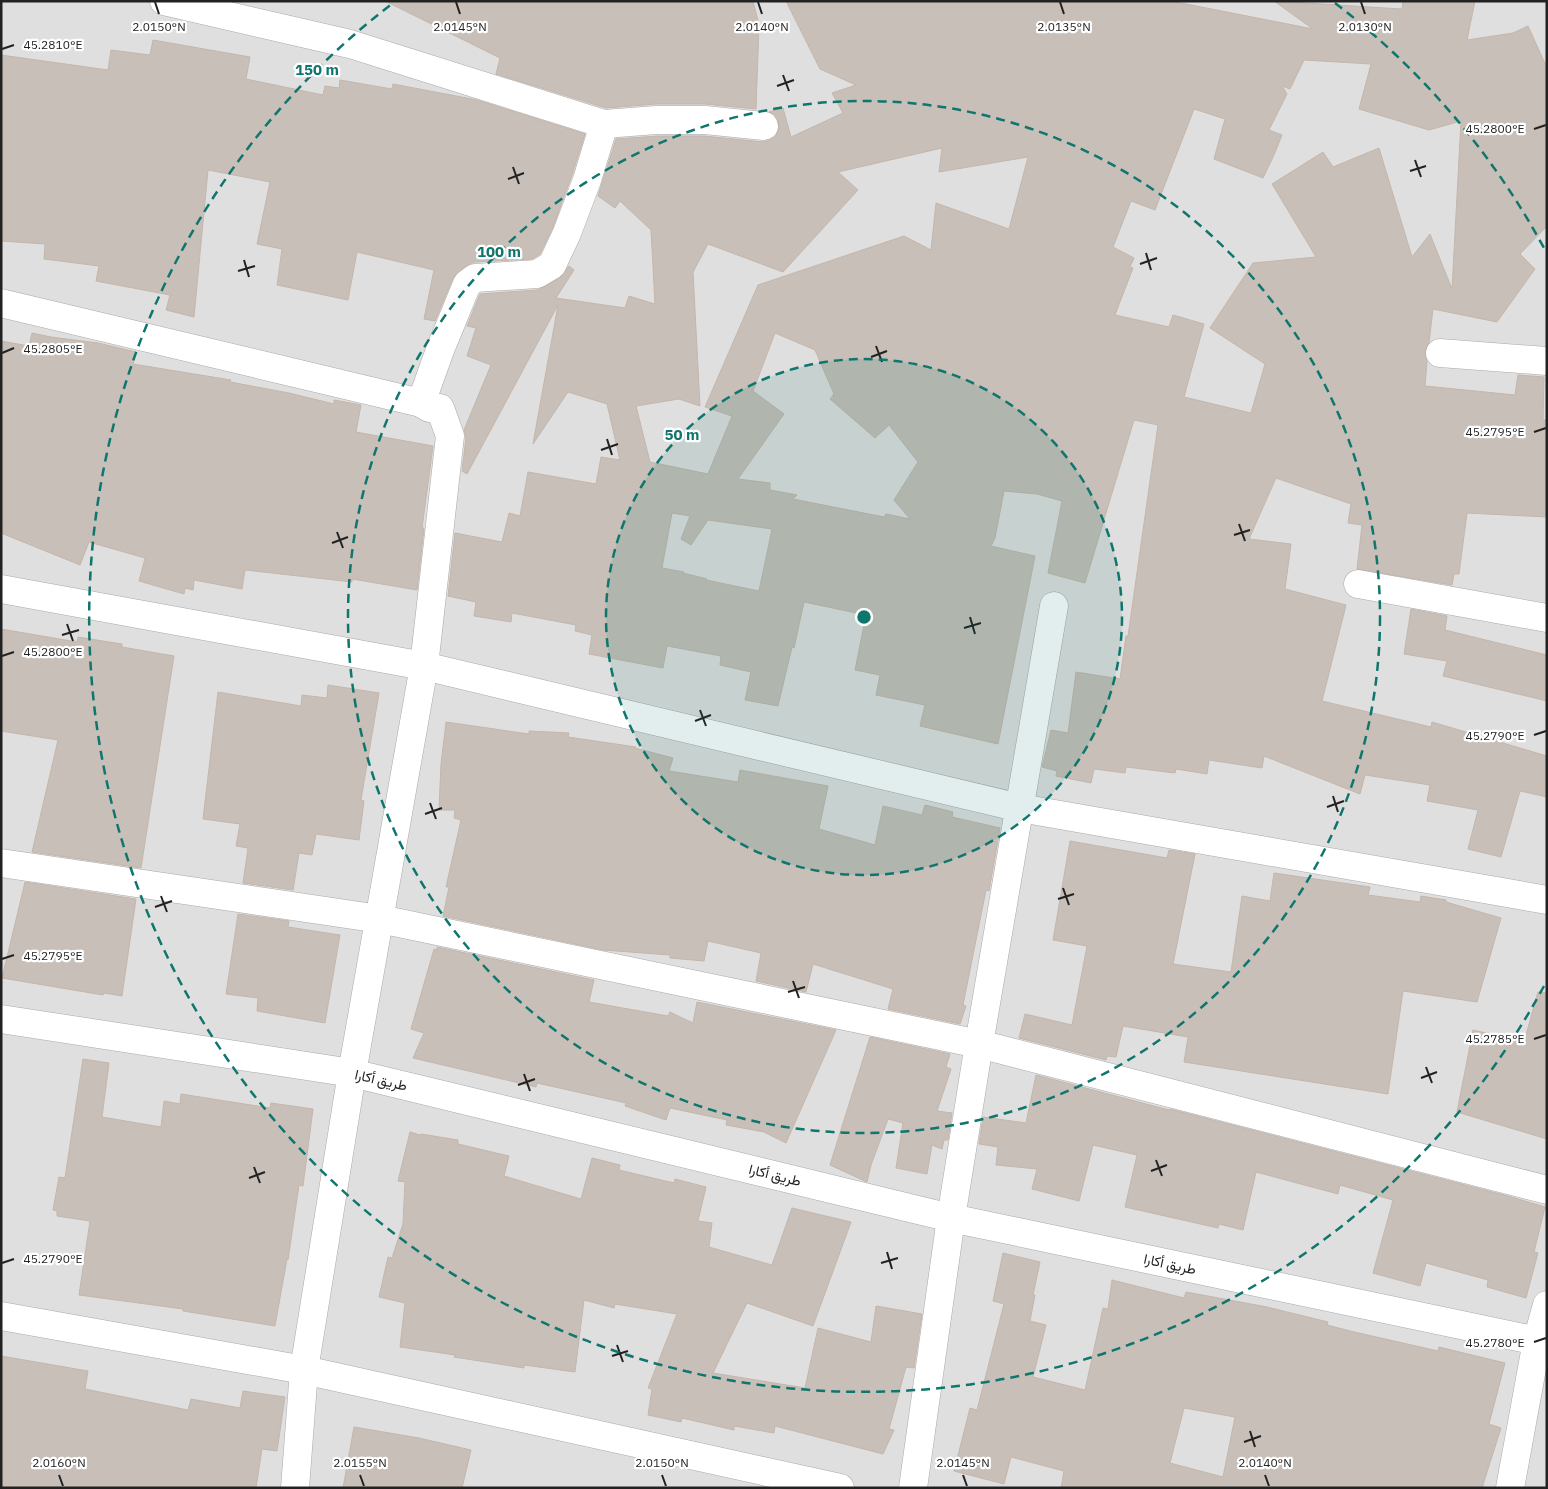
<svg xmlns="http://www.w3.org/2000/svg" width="1548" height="1489" font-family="'IBM Plex Sans',Vazirmatn,sans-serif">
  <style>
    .residential { fill: #e0dfdf }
    .building { fill: #c7bfb8; stroke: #c4b6ab; fill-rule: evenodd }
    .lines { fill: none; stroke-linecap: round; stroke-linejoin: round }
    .minor-casing { stroke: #a9a9a9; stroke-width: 29 }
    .tertiary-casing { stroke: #a9a9a9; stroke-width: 29 }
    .minor { stroke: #fff; stroke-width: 28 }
    .tertiary { stroke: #fff; stroke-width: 28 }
    .ticks { fill: none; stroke: #222; stroke-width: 2 }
    .ring { fill: none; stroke: #0f766e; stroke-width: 2.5; stroke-dasharray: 9 6 }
    .labels { text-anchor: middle; stroke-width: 4.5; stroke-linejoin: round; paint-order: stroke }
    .street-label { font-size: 14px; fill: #222; stroke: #fff }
    .ticks-label { font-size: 12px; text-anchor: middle; fill: #222; stroke: #fff; stroke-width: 4.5; stroke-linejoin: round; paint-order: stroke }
    .centre { fill: #0f766e; stroke: #fff; stroke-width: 2.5 }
    .ring-label { font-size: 15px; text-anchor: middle; font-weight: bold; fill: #0f766e; stroke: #fff; stroke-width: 4.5; stroke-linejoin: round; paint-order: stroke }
  </style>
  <rect width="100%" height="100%" fill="#f2efe9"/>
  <rect class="residential" x="1" y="1" width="1546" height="1487"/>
  <g class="building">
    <path d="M 385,1 L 753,1 L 759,25 L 756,109 L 705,104 L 656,104 L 606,108 L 496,74 L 500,58 Z"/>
    <path d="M 786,1 L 1171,1 L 1313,29 L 1274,1 L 1402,9 L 1403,1 L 1475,1 L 1467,40 L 1513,33 L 1528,26 L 1547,68 L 1547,226 L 1520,254 L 1535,269 L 1497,322 L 1433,309 L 1429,342 L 1425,351 L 1427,362 L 1425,386 L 1515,395 L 1518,375 L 1544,377 L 1543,420 L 1547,420 L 1547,517 L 1467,513 L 1459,574 L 1454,574 L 1452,585 L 1357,569 L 1362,525 L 1348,523 L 1351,504 L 1276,478 L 1249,539 L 1291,544 L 1285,589 L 1346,605 L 1322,701 L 1431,727 L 1432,722 L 1547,756 L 1547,797 L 1520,791 L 1501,857 L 1468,849 L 1478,810 L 1427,801 L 1430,785 L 1365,775 L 1360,794 L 1264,756 L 1262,768 L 1209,760 L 1207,774 L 1176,769 L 1175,773 L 1126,767 L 1125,773 L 1094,769 L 1091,783 L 1056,776 L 1057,771 L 1042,767 L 1051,730 L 1068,733 L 1076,672 L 1120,679 L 1126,636 L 1128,636 L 1158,425 L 1134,420 L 1085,583 L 1048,573 L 1062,501 L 1037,494 L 1004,491 L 995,538 L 991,546 L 1035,556 L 998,744 L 920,726 L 925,705 L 876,695 L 880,675 L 855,670 L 866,615 L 804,602 L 794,648 L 792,647 L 778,706 L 745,700 L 751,672 L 720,665 L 721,656 L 667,646 L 663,668 L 589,654 L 592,635 L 575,631 L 576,625 L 512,613 L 511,622 L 474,616 L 476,602 L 448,596 L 455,533 L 502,542 L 509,513 L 520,516 L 528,472 L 596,484 L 601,457 L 620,460 L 607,404 L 568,392 L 533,444 L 558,305 L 467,474 L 462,471 L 466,438 L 464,430 L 491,365 L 467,356 L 476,328 L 467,326 L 480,294 L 538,290 L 560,278 L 569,266 L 574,270 L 556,298 L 625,308 L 629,296 L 655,304 L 651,230 L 620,201 L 615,208 L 598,196 L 616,139 L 658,136 L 704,136 L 763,142 L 771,140 L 776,136 L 779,128 L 778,119 L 774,114 L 769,112 L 783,108 L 791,137 L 843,113 L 832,93 L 856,85 L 820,69 ZM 1304,60 L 1371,64 L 1359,109 L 1429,130 L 1461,121 L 1452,289 L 1430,234 L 1412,257 L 1379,148 L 1333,167 L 1323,152 L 1272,184 L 1316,257 L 1253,263 L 1210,328 L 1265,364 L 1251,413 L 1184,397 L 1204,324 L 1173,315 L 1169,327 L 1115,315 L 1133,268 L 1130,267 L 1134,258 L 1113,247 L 1131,201 L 1155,210 L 1194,109 L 1225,119 L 1214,159 L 1263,178 L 1274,155 L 1282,135 L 1269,130 L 1287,94 L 1282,86 L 1290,89 ZM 942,148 L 939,172 L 1028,157 L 1009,229 L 936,203 L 931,250 L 904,236 L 758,285 L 705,407 L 732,416 L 708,474 L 650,462 L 636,406 L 679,399 L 700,406 L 693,272 L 708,244 L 783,272 L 858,190 L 838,172 ZM 775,333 L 815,350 L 834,394 L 830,399 L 875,438 L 889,425 L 918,462 L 894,500 L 910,519 L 886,514 L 884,517 L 793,499 L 797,495 L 770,490 L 770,483 L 738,479 L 784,414 L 753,391 ZM 672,513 L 690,516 L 681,539 L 691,545 L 708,520 L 772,529 L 759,591 L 706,580 L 707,579 L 683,573 L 684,572 L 662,568 Z"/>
    <path d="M 153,40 L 250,57 L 246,79 L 323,95 L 325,86 L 339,88 L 340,80 L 392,89 L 393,84 L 477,100 L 585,134 L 572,175 L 553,227 L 540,254 L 532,259 L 474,262 L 466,266 L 453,278 L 435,321 L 424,319 L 434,270 L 357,252 L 348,300 L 277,285 L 282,249 L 257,244 L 270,182 L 208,170 L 194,317 L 166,310 L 170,295 L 96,281 L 99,266 L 44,259 L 45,244 L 1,241 L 1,55 L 108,70 L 111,50 L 150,55 Z"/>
    <path d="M 32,333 L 51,337 L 98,343 L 136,352 L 133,364 L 231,380 L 230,382 L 289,393 L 334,404 L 334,400 L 361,405 L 356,432 L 433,446 L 422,528 L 424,528 L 417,590 L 352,579 L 352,582 L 245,570 L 242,589 L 194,580 L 193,590 L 185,588 L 184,594 L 139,581 L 145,558 L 89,542 L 80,565 L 1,533 L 1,341 L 29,346 Z"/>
    <path d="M 1411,609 L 1447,616 L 1445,630 L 1547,655 L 1547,701 L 1443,676 L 1447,661 L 1404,654 Z"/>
    <path d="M 1,629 L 77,642 L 78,637 L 122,644 L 122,647 L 174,656 L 141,868 L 32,852 L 58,740 L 1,731 Z"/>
    <path d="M 328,685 L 379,693 L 361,800 L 364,801 L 359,840 L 316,834 L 312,855 L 299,853 L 293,890 L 243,883 L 248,848 L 236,846 L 240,824 L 203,819 L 218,692 L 301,706 L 302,695 L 327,698 Z"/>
    <path d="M 446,722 L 529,734 L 529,731 L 569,733 L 568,737 L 636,747 L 635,748 L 673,758 L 669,771 L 738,782 L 740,770 L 828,786 L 819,829 L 875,845 L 883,806 L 922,815 L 925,805 L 953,812 L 952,817 L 1000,828 L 989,891 L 986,890 L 963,1005 L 966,1006 L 960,1024 L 888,1009 L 893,989 L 813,964 L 806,992 L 756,981 L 761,953 L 708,941 L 704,961 L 670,958 L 670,955 L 603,950 L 443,916 L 449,887 L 446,887 L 461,820 L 454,818 L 455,810 L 439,810 L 441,764 Z"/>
    <path d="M 1070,841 L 1167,858 L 1169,850 L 1195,854 L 1173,964 L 1231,972 L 1242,896 L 1270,901 L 1274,873 L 1370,887 L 1368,895 L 1420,902 L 1421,896 L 1446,900 L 1446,902 L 1501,918 L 1477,1002 L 1403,991 L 1388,1094 L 1184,1062 L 1188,1037 L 1123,1026 L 1116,1057 L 1107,1056 L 1106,1060 L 1019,1038 L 1025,1014 L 1072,1025 L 1087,946 L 1053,940 Z"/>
    <path d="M 25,882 L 136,899 L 122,996 L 104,993 L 103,995 L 2,978 Z"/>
    <path d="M 238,914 L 289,921 L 288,927 L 340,935 L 325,1023 L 257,1011 L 258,998 L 226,994 Z"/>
    <path d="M 437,947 L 594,980 L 589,1002 L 668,1016 L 670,1012 L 693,1023 L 697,1002 L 836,1030 L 786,1143 L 764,1132 L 726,1125 L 727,1120 L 670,1108 L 666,1120 L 625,1106 L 626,1103 L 537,1083 L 536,1087 L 413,1058 L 424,1033 L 411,1029 L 434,949 L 437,950 Z"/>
    <path d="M 1538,992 L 1547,993 L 1547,1139 L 1457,1112 L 1473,1030 L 1524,1042 Z"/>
    <path d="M 870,1037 L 950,1054 L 946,1067 L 951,1069 L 937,1111 L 952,1113 L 948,1140 L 944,1140 L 942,1149 L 932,1145 L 927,1174 L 896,1168 L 903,1123 L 888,1119 L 871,1165 L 867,1182 L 830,1165 Z"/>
    <path d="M 83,1059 L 109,1063 L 102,1117 L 161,1127 L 164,1101 L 180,1104 L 181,1094 L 270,1108 L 271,1103 L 313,1109 L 303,1186 L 299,1185 L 288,1260 L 287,1259 L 275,1326 L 183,1311 L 183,1309 L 79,1295 L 90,1221 L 57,1216 L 57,1211 L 53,1210 L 59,1177 L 65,1178 Z"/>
    <path d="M 1036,1075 L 1169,1110 L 1170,1109 L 1508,1196 L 1545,1207 L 1534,1252 L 1538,1253 L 1526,1298 L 1487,1287 L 1488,1280 L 1426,1263 L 1420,1286 L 1373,1273 L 1393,1200 L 1340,1185 L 1338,1194 L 1256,1172 L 1243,1230 L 1219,1224 L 1218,1228 L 1125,1207 L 1137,1155 L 1093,1145 L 1079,1201 L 1032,1189 L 1037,1169 L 996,1165 L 998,1147 L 979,1144 L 983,1117 L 1026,1123 Z"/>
    <path d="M 410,1132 L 420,1135 L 421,1134 L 458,1140 L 458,1144 L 509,1156 L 504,1176 L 581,1199 L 592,1158 L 620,1165 L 619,1170 L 674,1183 L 675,1179 L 706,1187 L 698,1221 L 712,1223 L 709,1247 L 772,1265 L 792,1208 L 851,1222 L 813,1326 L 747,1303 L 713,1373 L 805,1388 L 818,1328 L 871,1342 L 876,1306 L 922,1314 L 914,1368 L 906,1367 L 889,1429 L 894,1430 L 883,1454 L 775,1426 L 774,1433 L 734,1426 L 734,1430 L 682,1418 L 681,1422 L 648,1415 L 652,1389 L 648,1388 L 677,1314 L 615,1304 L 614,1308 L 584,1300 L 575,1372 L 524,1365 L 524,1368 L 454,1357 L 455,1355 L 400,1347 L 405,1303 L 379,1297 L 388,1257 L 392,1258 L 403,1224 L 405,1182 L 398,1181 Z"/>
    <path d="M 1003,1253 L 1040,1262 L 1033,1295 L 1035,1295 L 1030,1321 L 1046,1325 L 1033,1377 L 1085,1390 L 1103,1308 L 1108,1309 L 1112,1280 L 1184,1298 L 1186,1292 L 1267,1307 L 1328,1322 L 1327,1325 L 1350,1331 L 1438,1351 L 1439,1347 L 1505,1363 L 1489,1424 L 1501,1428 L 1482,1488 L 1061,1488 L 1064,1471 L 1011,1457 L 1004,1484 L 954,1471 L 970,1408 L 977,1410 L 1004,1304 L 993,1301 ZM 1184,1408 L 1235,1417 L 1223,1477 L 1170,1463 Z"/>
    <path d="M 1,1356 L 88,1371 L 85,1389 L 188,1410 L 191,1399 L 240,1408 L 243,1391 L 285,1397 L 277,1451 L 262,1449 L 256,1488 L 1,1488 Z"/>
    <path d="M 354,1427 L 419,1438 L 471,1450 L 462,1488 L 343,1488 Z"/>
  </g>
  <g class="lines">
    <g class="minor-casing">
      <g id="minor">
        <path d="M 164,1 L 350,44 L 604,124 L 657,120 L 705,120 L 764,126"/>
        <path d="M 1,303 L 421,403 L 429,408 L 440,408 L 450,436 L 424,666 L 352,1073 L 304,1370 L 295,1488"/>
        <path d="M 1440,353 L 1547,361"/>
        <path d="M 421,403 L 440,350 L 467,284 L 475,278 L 537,274 L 552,265 L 567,233 L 587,180 L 604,124"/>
        <path d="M 1358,584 L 1547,618"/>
        <path d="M 1,863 L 380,919 L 979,1044 L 1547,1190"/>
        <path d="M 1,1019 L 352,1073 L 951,1218 L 1547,1343"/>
        <path d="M 1,1316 L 304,1370 L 840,1488"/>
        <path d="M 913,1488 L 951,1218 L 979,1044 L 1054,606"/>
        <path d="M 1510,1488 L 1537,1341 L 1547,1305"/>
      </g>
    </g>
    <g class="tertiary-casing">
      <path id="tertiary" d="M 1,589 L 424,666 L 1020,808 L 1547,900"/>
    </g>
    <use href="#minor" class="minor"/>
    <use href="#tertiary" class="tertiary"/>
  </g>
  <path class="ticks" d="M 155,2 L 159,14M 456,2 L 460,14M 758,2 L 762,14M 1060,2 L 1064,14M 1361,2 L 1365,14M 2,49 L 14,45M 783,75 L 789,91M 777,86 L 794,80M 1534,129 L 1546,125M 1415,160 L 1421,177M 513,167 L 519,184M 1410,171 L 1426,166M 508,179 L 524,173M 1146,253 L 1151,270M 244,260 L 249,277M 1140,264 L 1157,258M 238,271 L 255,266M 876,346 L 882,362M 2,353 L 14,348M 871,357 L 887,351M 1534,432 L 1546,428M 607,439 L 612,455M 601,450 L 618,444M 1239,524 L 1245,541M 337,532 L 343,548M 1234,535 L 1250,530M 332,543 L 348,537M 970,617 L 975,634M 67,624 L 73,641M 964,628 L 981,623M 62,635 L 79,630M 2,656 L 14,652M 700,710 L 706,726M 695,721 L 711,715M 1534,735 L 1546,731M 1333,796 L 1338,812M 430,803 L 436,819M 1327,807 L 1344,801M 425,814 L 442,808M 1063,888 L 1069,905M 161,896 L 167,912M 1058,899 L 1074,894M 155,907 L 172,901M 2,959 L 14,955M 793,981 L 799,998M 788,992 L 805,987M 1534,1039 L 1546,1035M 1426,1067 L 1432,1083M 524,1074 L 530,1091M 1421,1078 L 1437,1072M 518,1085 L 535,1079M 1156,1160 L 1162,1176M 254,1167 L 260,1183M 1151,1171 L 1167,1165M 249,1178 L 265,1172M 887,1252 L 892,1269M 2,1263 L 14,1259M 881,1263 L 898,1258M 1534,1342 L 1546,1338M 617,1345 L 623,1362M 612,1356 L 628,1351M 1250,1431 L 1255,1447M 1244,1442 L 1261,1436M 59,1475 L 63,1486M 360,1475 L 364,1486M 662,1475 L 666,1486M 963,1475 L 967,1486M 1265,1475 L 1269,1486"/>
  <circle cx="864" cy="617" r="258" fill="#0f766e" fill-opacity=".12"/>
  <g class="ring">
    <circle cx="864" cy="617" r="258"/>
    <circle cx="864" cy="617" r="516"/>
    <path d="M1544 986A774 774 0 1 1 393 3M1335 3A774 774 0 0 1 1544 248"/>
  </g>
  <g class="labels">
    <g class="street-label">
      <text transform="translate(381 1080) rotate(13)" y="5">طريق أكارا</text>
      <text transform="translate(775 1175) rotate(14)" y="5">طريق أكارا</text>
      <text transform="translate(1170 1264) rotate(12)" y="5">طريق أكارا</text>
    </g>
  </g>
  <g class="ticks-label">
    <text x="159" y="31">2.0150°N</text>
    <text x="460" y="31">2.0145°N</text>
    <text x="762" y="31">2.0140°N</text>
    <text x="1064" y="31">2.0135°N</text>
    <text x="1365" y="31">2.0130°N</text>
    <text x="53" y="49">45.2810°E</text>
    <text x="1495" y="133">45.2800°E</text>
    <text x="53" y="353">45.2805°E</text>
    <text x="1495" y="436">45.2795°E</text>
    <text x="53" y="656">45.2800°E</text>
    <text x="1495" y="740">45.2790°E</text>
    <text x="53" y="960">45.2795°E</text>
    <text x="1495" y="1043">45.2785°E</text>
    <text x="53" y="1263">45.2790°E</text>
    <text x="1495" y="1347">45.2780°E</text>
    <text x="59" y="1467">2.0160°N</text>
    <text x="360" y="1467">2.0155°N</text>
    <text x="662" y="1467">2.0150°N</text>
    <text x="963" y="1467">2.0145°N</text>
    <text x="1265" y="1467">2.0140°N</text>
  </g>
  <circle cx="864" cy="617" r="8" class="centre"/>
  <g class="ring-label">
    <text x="317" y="75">150 m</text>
    <text x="499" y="257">100 m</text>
    <text x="682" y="440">50 m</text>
  </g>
  <rect width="1548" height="1489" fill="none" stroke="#222222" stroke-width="5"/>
</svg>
